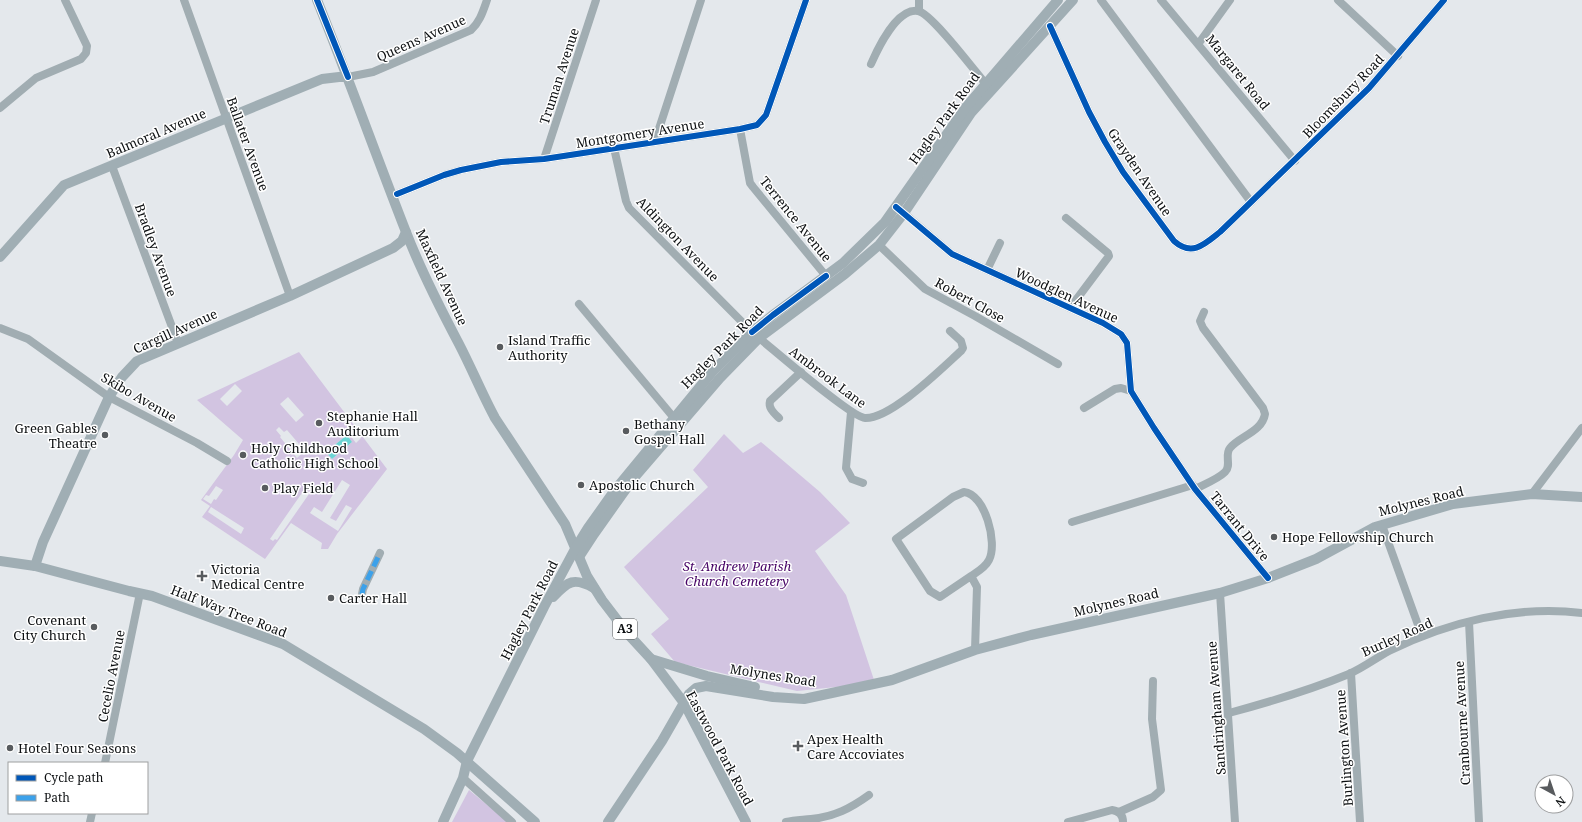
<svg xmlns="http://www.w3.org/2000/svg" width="1582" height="822" font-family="'Noto Serif',serif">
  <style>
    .green { fill: #d2c4e1; fill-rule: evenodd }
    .water { fill: #6bd4d4 }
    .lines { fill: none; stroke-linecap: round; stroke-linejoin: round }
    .minor { stroke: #a1adb2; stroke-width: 8 }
    .major { stroke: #a0aeb4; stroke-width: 10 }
    .quiet { stroke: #3ca1ea; stroke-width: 5; stroke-dasharray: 10 5; stroke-linecap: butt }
    .cycleway-casing { stroke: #fff; stroke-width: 8 }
    .cycleway { stroke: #0057b8; stroke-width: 6 }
    .poi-dot { fill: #585b5e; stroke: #fff; stroke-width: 1.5 }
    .labels { text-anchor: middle; stroke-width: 3; stroke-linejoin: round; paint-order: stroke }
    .shield { fill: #fff; stroke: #555758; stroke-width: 1 }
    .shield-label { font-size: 12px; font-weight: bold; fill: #0c0f11 }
    .street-label { font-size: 13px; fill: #0c0f11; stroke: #fff }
    .poi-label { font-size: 13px; fill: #0c0f11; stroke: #fff; text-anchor: start }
    .park-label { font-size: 13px; font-style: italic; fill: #460265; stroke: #fff }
  </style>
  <rect width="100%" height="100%" fill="#e4e8ec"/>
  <g class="green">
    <path d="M 299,352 L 387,469 L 337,534 L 328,549 L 321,549 L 322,543 L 291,523 L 265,559 L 202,517 L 210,506 L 201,500 L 234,455 L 243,440 L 197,400 ZM 235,384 L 242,391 L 227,406 L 220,399 ZM 288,397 L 304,415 L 296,422 L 280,404 ZM 351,426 L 361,438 L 356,443 L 346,430 ZM 279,427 L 284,432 L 287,430 L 305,451 L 297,458 L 280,437 L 281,436 L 276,430 ZM 347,435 L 352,442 L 332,459 L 326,452 ZM 342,480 L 350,485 L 330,518 L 336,521 L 346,505 L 352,508 L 338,531 L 310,513 L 314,507 L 322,512 ZM 216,486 L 223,490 L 216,500 L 214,499 L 211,504 L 203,499 L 206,495 L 209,496 ZM 304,490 L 309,494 L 277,540 L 275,539 L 273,541 L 270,539 ZM 211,507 L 244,528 L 241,534 L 208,512 Z"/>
    <path d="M 724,434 L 743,453 L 761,442 L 820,492 L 850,523 L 815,551 L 846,595 L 875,683 L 797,691 L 675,662 L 651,634 L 669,619 L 624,567 L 708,487 L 693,470 Z"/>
    <path d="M 469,790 L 503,818 L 508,822 L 452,822 Z"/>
  </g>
  <path class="water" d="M 347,435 L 352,442 L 332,459 L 326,452 Z"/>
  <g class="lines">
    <g class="minor">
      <path d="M 184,0 L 290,296"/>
      <path d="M 919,0 L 919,11"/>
      <path d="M 1101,0 L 1251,202"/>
      <path d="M 1161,0 L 1295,161"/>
      <path d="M 1338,0 L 1398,56"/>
      <path d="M 1050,26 L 1089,112 L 1105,142 L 1123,172 L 1174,241 C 1192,257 1205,244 1220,232 L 1369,88 L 1444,0"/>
      <path d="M 1199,43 L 1230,0"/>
      <path d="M 871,64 C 878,48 897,8 918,11 C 931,13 974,70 985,83"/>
      <path d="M 348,77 L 373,72 L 471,30 C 480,22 483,11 487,0"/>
      <path d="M 0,108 L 36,78 L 81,59 L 86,53 L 87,46 L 65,0"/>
      <path d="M 740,129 L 750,183 L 753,187 L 826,276"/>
      <path d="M 655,141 L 701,0"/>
      <path d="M 614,148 L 626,201 L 629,208 L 752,332"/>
      <path d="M 544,159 L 596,0"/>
      <path d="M 112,166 L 178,343"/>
      <path d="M 397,194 L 444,175 L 461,170 L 501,162 L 544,159 L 740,129 L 757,125 L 766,115 L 806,0"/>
      <path d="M 900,210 L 952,254 L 1103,323 L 1121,334 L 1127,343 L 1131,391 L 1154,428 L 1195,489 L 1268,578"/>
      <path d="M 1066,218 L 1108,253 L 1109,256 L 1070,308"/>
      <path d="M 879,245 L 925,289 L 975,316 L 1058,364"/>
      <path d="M 987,270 L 1000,243"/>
      <path d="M 579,304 L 674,418"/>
      <path d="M 0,328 L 28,339 L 109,397 L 197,443 L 227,461"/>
      <path d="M 759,338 C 774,350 852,418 865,418 C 891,419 942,368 961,351 L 963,348 L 961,341 L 950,331"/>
      <path d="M 1084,408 L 1115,389 L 1121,388 L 1131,391"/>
      <path d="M 851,412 L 846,468 L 852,479 L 863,483"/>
      <path d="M 779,418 C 774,413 768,408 770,401 L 801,372"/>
      <path d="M 1195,489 C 1205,484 1218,479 1225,472 C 1232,465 1224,455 1230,448 C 1240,436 1262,432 1265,414 L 1263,408 L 1203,328 L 1200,321 L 1204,312"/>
      <path d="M 1532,494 L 1582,428"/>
      <path d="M 1072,522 L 1193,485"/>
      <path d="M 1382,525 L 1422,636"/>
      <path d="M 971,576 C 977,572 985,568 989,560 C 998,543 985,494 964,492 L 953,497 L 896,539 L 930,591 L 940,597 L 971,576 L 977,587 L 975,650"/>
      <path d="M 1220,593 L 1235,822"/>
      <path d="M 362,594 L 363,589 L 380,553"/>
      <path d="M 1469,622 L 1479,822"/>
      <path d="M 1351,673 L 1360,822"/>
      <path d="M 1229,713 C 1270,702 1310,690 1349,674 C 1363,668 1376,658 1389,651 C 1448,622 1516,605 1582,613"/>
      <path d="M 105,763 L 140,593"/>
      <path d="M 463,778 L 512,822"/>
      <path d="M 1119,812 L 1153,797 L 1161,790 L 1152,719 L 1153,681"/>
      <path d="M 90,822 L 92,813"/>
      <path d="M 786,822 C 795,820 803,820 811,819 C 834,817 851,808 869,795"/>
      <path d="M 1068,822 L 1112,810 C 1119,811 1123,815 1123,822"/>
    </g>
    <g class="major">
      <path d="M 317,0 C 348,77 376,155 406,232 C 421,271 440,308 459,344 C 472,369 482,394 495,418 L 565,524 L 587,576 L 602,600 L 628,634 L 651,659 L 684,703 L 746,822"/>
      <path d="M 0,257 L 64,185 L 322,79 L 339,77 L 348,77"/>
      <path d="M 579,557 L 594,534 L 633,479 L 720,378 L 759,338 L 845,274 L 879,245 L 904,213 L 971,113 L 1073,0"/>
      <path d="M 0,561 L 35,566 L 129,591 L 152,596 L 283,644 L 424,729 L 457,753 L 535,822"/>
      <path d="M 35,566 L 43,542 L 109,397 L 122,377 L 137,361 L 290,296 L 393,248 L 402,241 L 406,232"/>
      <path d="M 553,597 C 568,581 574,577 594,588"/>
      <path d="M 651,659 L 707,676 L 755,687"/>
      <path d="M 443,822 L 463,778 L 467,761 L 544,607 L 575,549 L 588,528 L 615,490 L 713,371 L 752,332 L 773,315 L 843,263 L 885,222 L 966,107 L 1058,0"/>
      <path d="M 608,822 L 662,741 L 689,694 L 696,688 L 706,686 L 773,697 L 804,699 L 892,680 L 975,650 L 1031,635 L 1220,593 L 1268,578 L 1316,559 L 1375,527 L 1453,504 L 1532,494 L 1582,497"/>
    </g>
    <path class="quiet" d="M 362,594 L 363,589 L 380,553"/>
    <g class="cycleway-casing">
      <g id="cycleway">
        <path d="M 317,0 L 348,77"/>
        <path d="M 1050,26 L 1089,112 L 1105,142 L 1123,172 L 1174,241 C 1192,257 1205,244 1220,232 L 1369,88 L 1444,0"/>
        <path d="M 397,194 L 444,175 L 461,170 L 501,162 L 544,159 L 740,129 L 757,125 L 766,115 L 806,0"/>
        <path d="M 896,207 L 952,254 L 1103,323 L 1121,334 L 1127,343 L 1131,391 L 1154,428 L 1195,489 L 1268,578"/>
        <path d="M 752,332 L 773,315 L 826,276"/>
      </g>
    </g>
    <use href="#cycleway" class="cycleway"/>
  </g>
  <g class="poi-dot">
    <circle cx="500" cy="347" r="4"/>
    <circle cx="319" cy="423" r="4"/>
    <circle cx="626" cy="431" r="4"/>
    <circle cx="105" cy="435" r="4"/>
    <circle cx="243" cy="455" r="4"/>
    <circle cx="581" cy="485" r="4"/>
    <circle cx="265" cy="488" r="4"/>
    <circle cx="1274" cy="537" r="4"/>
    <path d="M200 570h4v4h4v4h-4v4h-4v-4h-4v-4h4z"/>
    <circle cx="331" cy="598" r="4"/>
    <circle cx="94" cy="627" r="4"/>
    <path d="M796 740h4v4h4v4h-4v4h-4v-4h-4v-4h4z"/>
    <circle cx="10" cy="748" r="4"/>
  </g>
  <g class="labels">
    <rect class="shield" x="613" y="619" width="24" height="20" rx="3"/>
    <g class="shield-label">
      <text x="625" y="633">A3</text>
    </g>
    <g class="street-label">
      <text transform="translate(421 38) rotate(-24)" y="5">Queens Avenue</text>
      <text transform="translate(1238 72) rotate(51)" y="5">Margaret Road</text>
      <text transform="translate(559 76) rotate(-72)" y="5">Truman Avenue</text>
      <text transform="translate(1343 96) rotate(-46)" y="5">Bloomsbury Road</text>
      <text transform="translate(944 118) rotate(-54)" y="5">Hagley Park Road</text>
      <text transform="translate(156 133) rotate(-23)" y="5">Balmoral Avenue</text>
      <text transform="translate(640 133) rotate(-9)" y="5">Montgomery Avenue</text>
      <text transform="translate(248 144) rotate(70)" y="5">Ballater Avenue</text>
      <text transform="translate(1140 172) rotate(56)" y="5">Grayden Avenue</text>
      <text transform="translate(796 219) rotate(51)" y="5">Terrence Avenue</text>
      <text transform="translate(678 239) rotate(46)" y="5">Aldington Avenue</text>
      <text transform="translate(156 250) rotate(70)" y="5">Bradley Avenue</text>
      <text transform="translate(442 277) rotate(65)" y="5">Maxfield Avenue</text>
      <text transform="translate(1067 295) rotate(25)" y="5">Woodglen Avenue</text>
      <text transform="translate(970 300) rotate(29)" y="5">Robert Close</text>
      <text transform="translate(175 331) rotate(-24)" y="5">Cargill Avenue</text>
      <text transform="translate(722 347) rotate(-45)" y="5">Hagley Park Road</text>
      <text transform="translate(828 377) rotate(37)" y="5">Ambrook Lane</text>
      <text transform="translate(139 397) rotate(30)" y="5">Skibo Avenue</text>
      <text transform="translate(1421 501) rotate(-14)" y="5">Molynes Road</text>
      <text transform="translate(1240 526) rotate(51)" y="5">Tarrant Drive</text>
      <text transform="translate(1116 602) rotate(-13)" y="5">Molynes Road</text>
      <text transform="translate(529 610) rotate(-63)" y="5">Hagley Park Road</text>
      <text transform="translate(229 611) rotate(21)" y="5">Half Way Tree Road</text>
      <text transform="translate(1397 637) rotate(-24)" y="5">Burley Road</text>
      <text transform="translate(773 675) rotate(9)" y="5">Molynes Road</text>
      <text transform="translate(111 676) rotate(-79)" y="5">Cecelio Avenue</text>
      <text transform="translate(1216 708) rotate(-94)" y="5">Sandringham Avenue</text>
      <text transform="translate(1462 723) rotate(-93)" y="5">Cranbourne Avenue</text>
      <text transform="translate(720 748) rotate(62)" y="5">Eastwood Park Road</text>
      <text transform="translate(1344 748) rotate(-94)" y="5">Burlington Avenue</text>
    </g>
    <g class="poi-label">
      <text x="508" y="345">Island Traffic<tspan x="508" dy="15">Authority</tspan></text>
      <text x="327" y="421">Stephanie Hall<tspan x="327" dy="15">Auditorium</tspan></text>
      <text x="634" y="429">Bethany<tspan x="634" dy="15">Gospel Hall</tspan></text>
      <text x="97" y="433" text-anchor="end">Green Gables<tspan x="97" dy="15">Theatre</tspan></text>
      <text x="251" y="453">Holy Childhood<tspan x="251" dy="15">Catholic High School</tspan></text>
      <text x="589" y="490">Apostolic Church</text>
      <text x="273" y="493">Play Field</text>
      <text x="1282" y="542">Hope Fellowship Church</text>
      <text x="211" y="574">Victoria<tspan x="211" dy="15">Medical Centre</tspan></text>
      <text x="339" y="603">Carter Hall</text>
      <text x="86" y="625" text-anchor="end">Covenant<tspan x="86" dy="15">City Church</tspan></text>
      <text x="807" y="744">Apex Health<tspan x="807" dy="15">Care Accoviates</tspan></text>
      <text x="18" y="753">Hotel Four Seasons</text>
    </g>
    <g class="park-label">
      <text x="737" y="571">St. Andrew Parish<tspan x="737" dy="15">Church Cemetery</tspan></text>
    </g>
  </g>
  <rect x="8" y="762" width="140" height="52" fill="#ffffff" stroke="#9e9fa0"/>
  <rect x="16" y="775" width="20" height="6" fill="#0057b8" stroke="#9e9fa0"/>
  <text x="44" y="782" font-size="12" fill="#0c0f11">Cycle path</text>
  <rect x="16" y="795" width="20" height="6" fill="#3ca1ea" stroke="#9e9fa0"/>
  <text x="44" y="802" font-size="12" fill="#0c0f11">Path</text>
  <g transform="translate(1554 794) rotate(140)"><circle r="19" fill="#ffffff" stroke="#9e9fa0"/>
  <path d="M0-3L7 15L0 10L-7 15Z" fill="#585b5e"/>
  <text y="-6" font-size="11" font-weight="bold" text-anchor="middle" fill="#0c0f11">N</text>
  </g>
</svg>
